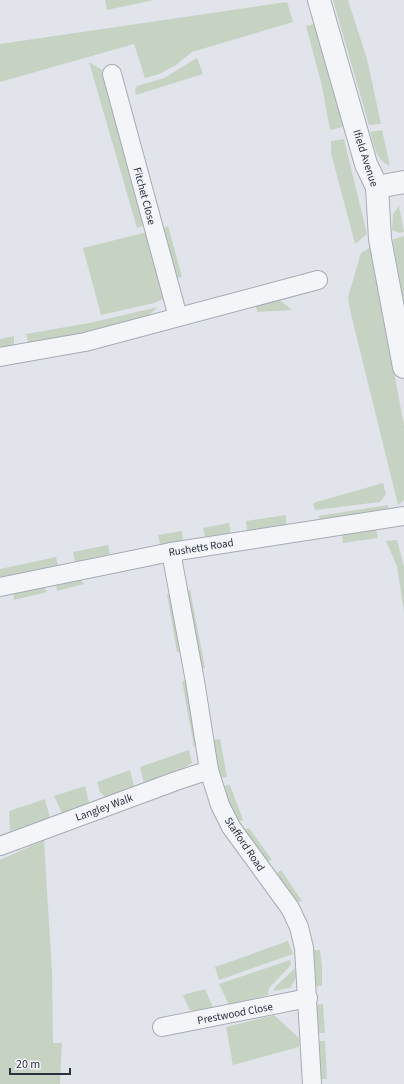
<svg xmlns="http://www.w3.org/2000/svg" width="404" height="1084" font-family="'Source Sans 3',sans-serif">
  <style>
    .green { fill: #c6d3c3 }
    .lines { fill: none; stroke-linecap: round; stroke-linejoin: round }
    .minor-casing { stroke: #a6abb4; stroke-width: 20 }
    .tertiary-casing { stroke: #a6abb4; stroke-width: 24 }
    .minor { stroke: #f4f5f8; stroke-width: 18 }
    .tertiary { stroke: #f4f5f8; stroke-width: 22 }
    .labels { text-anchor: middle; stroke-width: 3; stroke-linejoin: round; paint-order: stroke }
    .street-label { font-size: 11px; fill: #2a3141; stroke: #f1f3f7 }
  </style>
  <rect width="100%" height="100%" fill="#e1e4ea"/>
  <g class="green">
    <path d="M 105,0 L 154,0 L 107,10 Z"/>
    <path d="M 333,0 L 348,0 L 367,59 L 381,124 L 369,125 Z"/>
    <path d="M 287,2 L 293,22 L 192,52 L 176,65 L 159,74 L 145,78 L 134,44 L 0,82 L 0,44 Z"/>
    <path d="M 317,23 L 343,127 L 330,130 L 322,86 L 306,26 Z"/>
    <path d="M 197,58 L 203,74 L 136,95 L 135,90 L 137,86 L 164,78 Z"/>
    <path d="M 89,62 L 102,70 L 146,225 L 137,228 Z"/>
    <path d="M 382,130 L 390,166 C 376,160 374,146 370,132 Z"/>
    <path d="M 344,139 L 367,234 L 355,244 L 331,153 L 331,141 Z"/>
    <path d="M 399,206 L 404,232 L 399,233 L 392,230 L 393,214 Z"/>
    <path d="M 168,226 L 182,277 L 177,278 L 163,229 Z"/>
    <path d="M 147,232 L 165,298 L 154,303 L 101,315 L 83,248 Z"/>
    <path d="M 404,236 L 404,306 L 393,242 L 394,239 Z"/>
    <path d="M 371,247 L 404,426 L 404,500 L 398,505 L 350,310 L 348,297 L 361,253 Z"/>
    <path d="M 276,299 L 281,301 L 292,310 L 257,312 L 256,306 Z"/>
    <path d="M 158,307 L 145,318 L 88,333 L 29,345 L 26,334 L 89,323 Z"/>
    <path d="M 14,336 L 14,347 L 0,349 L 0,339 Z"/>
    <path d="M 383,483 L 386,494 L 380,502 L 315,510 L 313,503 Z"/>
    <path d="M 388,505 L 389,511 L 321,520 L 318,516 Z"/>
    <path d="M 286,515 L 286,525 L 247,531 L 246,521 Z"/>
    <path d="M 229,523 L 231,533 L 205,537 L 203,528 Z"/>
    <path d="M 376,528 L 378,538 L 343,543 L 342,534 Z"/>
    <path d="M 182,531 L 183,541 L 160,544 L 158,535 Z"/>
    <path d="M 397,540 L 404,567 L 404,612 L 397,566 L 386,541 Z"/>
    <path d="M 108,545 L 110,554 L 75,562 L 73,552 Z"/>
    <path d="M 56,557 L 58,566 L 0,580 L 0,569 Z"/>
    <path d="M 78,576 L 84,584 L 57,591 L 56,585 Z"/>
    <path d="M 40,586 L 44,587 L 47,592 L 14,600 L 13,594 L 16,591 Z"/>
    <path d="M 190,590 L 205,668 L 200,669 L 187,591 Z"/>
    <path d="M 167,594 L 172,594 L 183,651 L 177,652 Z"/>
    <path d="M 187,680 L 196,743 L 194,747 L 182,681 Z"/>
    <path d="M 220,739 L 227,777 L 220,778 L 213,740 Z"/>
    <path d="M 189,750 L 192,763 L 184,768 L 144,783 L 140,767 Z"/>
    <path d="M 130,770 L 134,786 L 105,797 L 100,792 L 97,782 Z"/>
    <path d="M 230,785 L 243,820 L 239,822 L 236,819 L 223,786 Z"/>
    <path d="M 85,786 L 89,803 L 62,813 L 54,796 Z"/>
    <path d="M 45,799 L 50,818 L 10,831 L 9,811 Z"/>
    <path d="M 249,828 L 272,860 L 265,862 L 242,831 Z"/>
    <path d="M 44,840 L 52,972 L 53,1043 L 62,1043 L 60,1084 L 0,1084 L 0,860 Z"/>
    <path d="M 281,870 L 302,901 L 294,903 L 275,875 Z"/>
    <path d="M 288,941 L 293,954 L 219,980 L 215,967 Z"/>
    <path d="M 311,950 L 320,950 L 322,966 L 322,986 L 316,986 L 315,966 Z"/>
    <path d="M 290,960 L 291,965 L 269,988 L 268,995 L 229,1005 L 219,984 Z"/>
    <path d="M 295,968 L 296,978 L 290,988 L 274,991 L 274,988 Z"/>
    <path d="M 205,989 L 214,1009 L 196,1013 L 189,1009 L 183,995 Z"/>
    <path d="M 323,1004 L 325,1033 L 318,1033 L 316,1005 Z"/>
    <path d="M 274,1015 L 299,1038 L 299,1047 L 233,1065 L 226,1027 Z"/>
    <path d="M 318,1041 L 325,1041 L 327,1079 L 320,1079 Z"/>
  </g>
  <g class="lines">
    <g class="minor-casing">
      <g id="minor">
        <path d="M 112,74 L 178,317"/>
        <path d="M 0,357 L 85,342 L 318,280"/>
        <path d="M 171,552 L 195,681 L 209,770 L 220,805 L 231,827 L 290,908 L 299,927 L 304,948 L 312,1084"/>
        <path d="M 0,587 L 171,552 L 404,516"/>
        <path d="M 0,846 L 176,781 L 209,770"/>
        <path d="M 162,1027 L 308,998"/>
      </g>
    </g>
    <g class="tertiary-casing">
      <g id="tertiary">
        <path d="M 319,0 L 366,164 L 377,187 L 380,239 L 404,367"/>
        <path d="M 377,187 L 404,182"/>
      </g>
    </g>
    <use href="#minor" class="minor"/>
    <use href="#tertiary" class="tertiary"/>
  </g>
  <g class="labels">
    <g class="street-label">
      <text transform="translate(366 158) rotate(72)" y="4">Ifield Avenue</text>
      <text transform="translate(145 196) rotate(75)" y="4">Fitchet Close</text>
      <text transform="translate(201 547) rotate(-9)" y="4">Rushetts Road</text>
      <text transform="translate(104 807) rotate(-20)" y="4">Langley Walk</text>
      <text transform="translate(245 844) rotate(56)" y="4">Stafford Road</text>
      <text transform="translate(235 1013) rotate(-11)" y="4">Prestwood Close</text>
    </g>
  </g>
  <path d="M10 1068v6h60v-6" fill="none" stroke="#2a3141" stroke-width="2"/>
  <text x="16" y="1068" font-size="12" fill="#2a3141" stroke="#f1f3f7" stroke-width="3" paint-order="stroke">20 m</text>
</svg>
